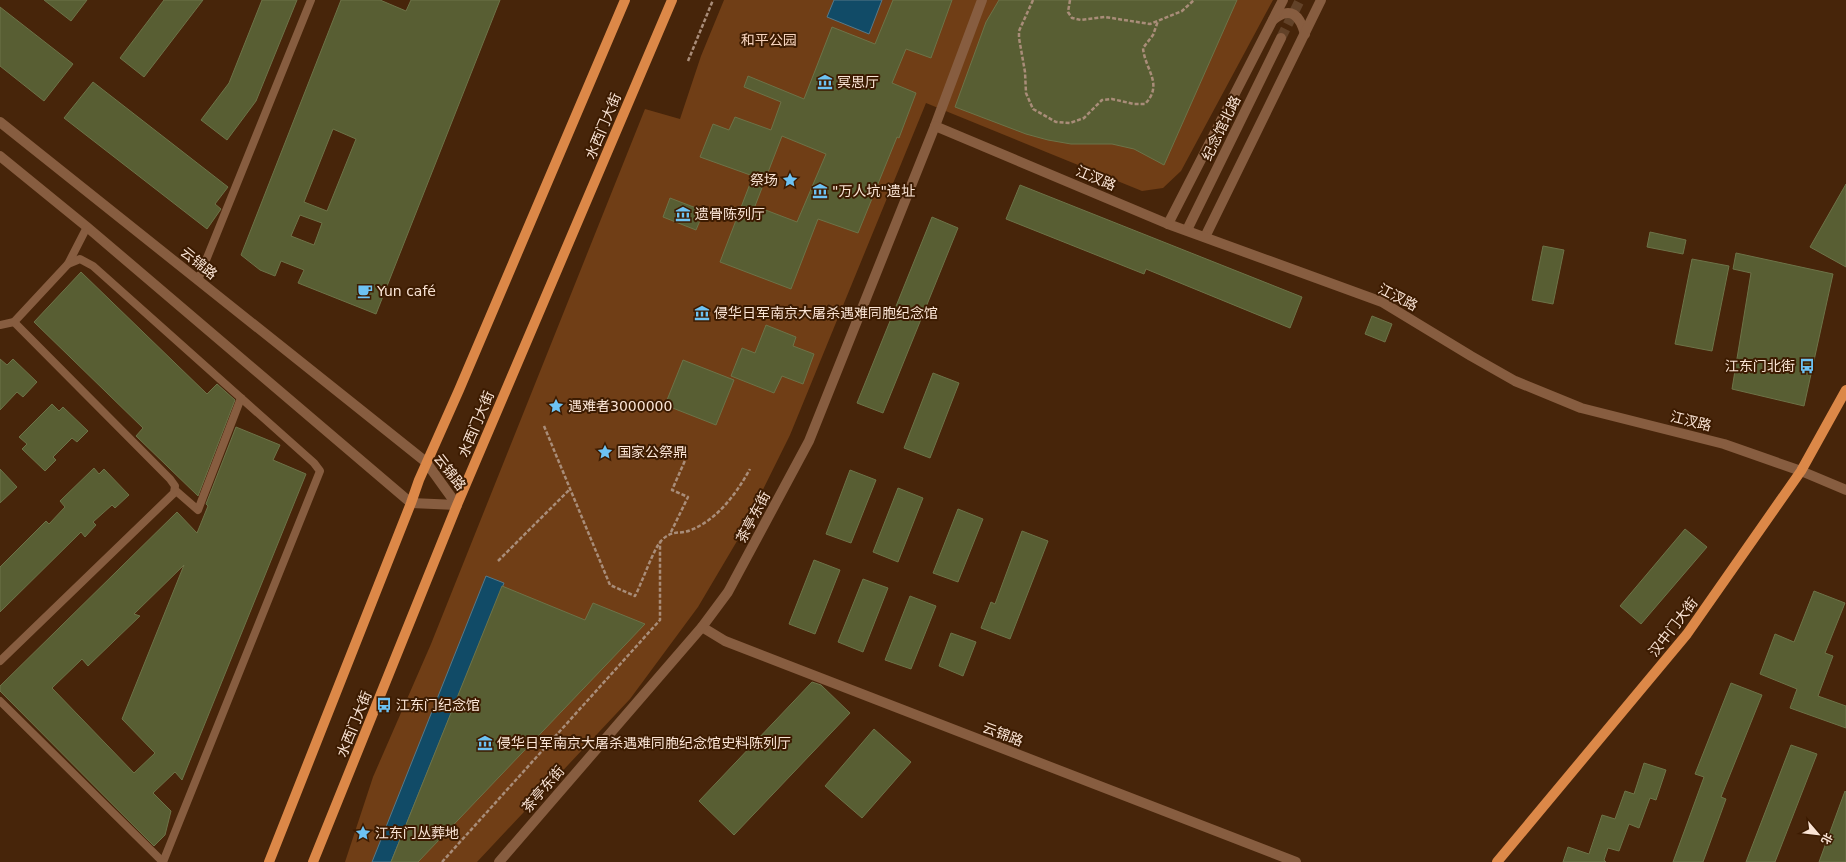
<svg xmlns="http://www.w3.org/2000/svg" width="1846" height="862" font-family="'DejaVu Sans','Noto Sans SC',sans-serif">
  <style>
    .green { fill: #703e16 }
    .water { fill: #114b67; stroke: #577988 }
    .building { fill: #585e33; stroke: #6d7348; fill-rule: evenodd }
    .lines { fill: none; stroke-linecap: round; stroke-linejoin: round }
    .tertiary-tunnel { stroke: #624228; stroke-width: 10; stroke-dasharray: 10 5; stroke-linecap: butt }
    .path { stroke: #a98d79; stroke-width: 2.5; stroke-dasharray: 4 2; stroke-linecap: butt }
    .service { stroke: #875d40; stroke-width: 8 }
    .minor { stroke: #875d40; stroke-width: 10 }
    .tertiary { stroke: #875d40; stroke-width: 10 }
    .primary { stroke: #dc8848; stroke-width: 10 }
    .labels { text-anchor: middle; stroke-width: 4; stroke-linejoin: round; paint-order: stroke }
    .park-label { font-size: 14px; fill: #f7d4be; stroke: #3c1b01 }
    .poi-label { font-size: 14px; fill: #fae4d5; stroke: #3c1b01; text-anchor: start }
    .street-label { font-size: 14px; fill: #fae4d5; stroke: #3c1b01 }
  </style>
  <rect width="100%" height="100%" fill="#47250a"/>
  <path class="green" d="M 724,0 L 1273,0 L 1181,171 L 1163,188 L 1142,191 L 926,103 L 790,435 L 740,536 L 698,607 L 630,699 L 477,862 L 345,862 L 373,777 L 431,644 L 645,109 L 680,119 L 701,56 Z"/>
  <g class="water">
    <path d="M 834,0 L 882,0 L 869,34 L 827,17 Z"/>
    <path d="M 486,576 L 504,583 L 391,862 L 372,862 Z"/>
  </g>
  <g class="building">
    <path d="M 44,0 L 87,0 L 71,21 Z"/>
    <path d="M 164,0 L 203,0 L 144,77 L 120,58 Z"/>
    <path d="M 262,0 L 297,0 L 256,101 L 227,140 L 201,120 L 229,83 Z"/>
    <path d="M 341,0 L 380,0 L 406,11 L 411,0 L 500,0 L 376,314 L 298,283 L 304,270 L 281,261 L 275,276 L 260,270 L 241,255 ZM 333,129 L 356,139 L 327,211 L 304,202 ZM 300,215 L 322,223 L 314,245 L 291,236 Z"/>
    <path d="M 893,0 L 952,0 L 931,58 L 906,49 L 892,83 L 916,93 L 899,138 L 897,137 L 858,233 L 818,219 L 791,289 L 720,262 L 753,176 L 700,157 L 713,124 L 729,130 L 735,117 L 771,130 L 781,102 L 744,87 L 748,76 L 804,99 L 832,27 L 875,44 ZM 782,136 L 826,154 L 797,222 L 755,206 Z"/>
    <path d="M 999,0 L 1237,0 L 1164,165 L 1134,149 L 1112,144 L 1071,144 L 1048,140 L 1026,134 L 955,107 L 986,22 Z"/>
    <path d="M 0,7 L 73,64 L 44,101 L 0,66 Z"/>
    <path d="M 93,82 L 228,187 L 215,204 L 221,209 L 207,229 L 64,118 Z"/>
    <path d="M 1846,184 L 1846,267 L 1810,247 Z"/>
    <path d="M 1020,185 L 1302,297 L 1290,328 L 1146,269 L 1144,274 L 1006,219 Z"/>
    <path d="M 670,198 L 704,211 L 696,230 L 663,217 Z"/>
    <path d="M 932,217 L 958,228 L 883,413 L 857,403 Z"/>
    <path d="M 1650,232 L 1686,240 L 1683,254 L 1647,247 Z"/>
    <path d="M 1543,246 L 1564,250 L 1553,304 L 1532,300 Z"/>
    <path d="M 1736,253 L 1833,274 L 1804,406 L 1732,389 L 1751,273 L 1733,269 Z"/>
    <path d="M 1692,259 L 1729,266 L 1712,351 L 1675,344 Z"/>
    <path d="M 81,272 L 207,394 L 217,384 L 235,400 L 198,496 L 136,436 L 143,428 L 34,322 Z"/>
    <path d="M 1372,316 L 1392,324 L 1385,342 L 1365,334 Z"/>
    <path d="M 766,325 L 796,337 L 793,346 L 814,354 L 803,384 L 782,376 L 774,393 L 731,376 L 742,348 L 755,353 Z"/>
    <path d="M 0,359 L 7,365 L 13,359 L 37,382 L 23,397 L 17,392 L 0,410 Z"/>
    <path d="M 683,360 L 734,380 L 716,425 L 665,405 Z"/>
    <path d="M 933,373 L 959,383 L 930,458 L 904,448 Z"/>
    <path d="M 52,404 L 59,411 L 63,407 L 88,431 L 77,442 L 72,438 L 53,457 L 56,460 L 45,471 L 22,449 L 27,444 L 19,437 Z"/>
    <path d="M 236,427 L 280,445 L 273,460 L 306,474 L 182,780 L 175,772 L 153,793 L 171,811 L 165,835 L 154,846 L 0,691 L 0,686 L 177,512 L 197,533 L 208,506 L 206,504 ZM 184,565 L 122,719 L 155,753 L 134,773 L 52,688 L 82,659 L 88,666 L 140,616 L 134,614 Z"/>
    <path d="M 94,468 L 99,474 L 104,469 L 129,495 L 115,508 L 112,505 L 93,522 L 96,525 L 85,537 L 81,532 L 0,612 L 0,567 L 46,521 L 49,524 L 65,507 L 60,501 Z"/>
    <path d="M 0,469 L 17,487 L 0,503 Z"/>
    <path d="M 850,470 L 876,480 L 851,543 L 826,534 Z"/>
    <path d="M 898,488 L 923,498 L 898,562 L 873,552 Z"/>
    <path d="M 958,509 L 983,519 L 958,582 L 933,573 Z"/>
    <path d="M 1685,529 L 1707,547 L 1641,624 L 1620,606 Z"/>
    <path d="M 1022,531 L 1048,541 L 1010,639 L 981,628 L 991,602 L 995,604 Z"/>
    <path d="M 814,560 L 840,570 L 815,634 L 789,624 Z"/>
    <path d="M 863,579 L 888,588 L 863,652 L 838,642 Z"/>
    <path d="M 502,586 L 585,620 L 593,603 L 645,624 L 418,862 L 391,862 Z"/>
    <path d="M 1814,591 L 1845,603 L 1825,653 L 1833,656 L 1818,696 L 1846,706 L 1846,728 L 1790,708 L 1797,689 L 1760,674 L 1775,634 L 1794,642 Z"/>
    <path d="M 910,596 L 936,606 L 911,669 L 885,660 Z"/>
    <path d="M 951,633 L 976,642 L 963,676 L 939,666 Z"/>
    <path d="M 812,682 L 821,685 L 850,713 L 734,835 L 699,801 Z"/>
    <path d="M 1731,683 L 1762,695 L 1721,797 L 1726,799 L 1703,862 L 1673,862 L 1704,777 L 1695,774 Z"/>
    <path d="M 874,729 L 911,762 L 862,818 L 825,786 Z"/>
    <path d="M 1791,745 L 1817,754 L 1775,862 L 1746,862 Z"/>
    <path d="M 1644,763 L 1666,770 L 1656,800 L 1650,798 L 1639,828 L 1629,824 L 1619,851 L 1608,848 L 1604,860 L 1606,862 L 1563,862 L 1568,847 L 1589,854 L 1602,815 L 1615,819 L 1625,791 L 1634,794 Z"/>
    <path d="M 1845,791 L 1846,792 L 1846,862 L 1819,862 Z"/>
  </g>
  <g class="lines">
    <path class="tertiary-tunnel" d="M 1281,38 L 1300,0"/>
    <g class="path">
      <path d="M 1033,0 L 1019,31 L 1019,38 L 1025,72 L 1026,93 L 1033,109 L 1056,122 L 1070,123 L 1084,118 L 1102,100 L 1112,99 L 1134,104 L 1145,104 C 1164,84 1145,70 1143,48 L 1153,35 L 1158,21"/>
      <path d="M 1070,0 L 1068,12 L 1072,18 L 1081,20 L 1105,17 L 1150,24 L 1182,11 L 1194,0"/>
      <path d="M 688,61 L 713,0"/>
      <path d="M 544,426 L 610,585 L 635,596 C 641,585 654,548 661,541 C 672,529 679,535 691,530 C 718,519 736,494 750,469"/>
      <path d="M 671,532 L 688,497 L 672,490 L 687,456"/>
      <path d="M 498,561 L 570,489"/>
      <path d="M 442,862 L 660,620 L 660,542"/>
    </g>
    <g class="service">
      <path d="M 68,264 L 87,227"/>
      <path d="M 198,280 L 311,0"/>
      <path d="M 0,325 L 14,322"/>
      <path d="M 175,490 L 198,510 L 241,398"/>
      <path d="M 0,661 L 174,493 L 175,486 L 170,479 L 14,322 L 68,264 L 80,259 L 93,266 L 314,463 L 320,471 L 163,862"/>
      <path d="M 0,701 L 163,862"/>
    </g>
    <path class="minor" d="M 935,126 L 982,0"/>
    <g class="tertiary">
      <path d="M 1273,20 C 1291,5 1300,16 1305,34"/>
      <path d="M 0,122 L 426,462 L 457,505"/>
      <path d="M 0,156 L 87,227 L 411,503 L 457,505"/>
      <path d="M 1168,224 L 1283,0"/>
      <path d="M 1187,230 L 1281,38"/>
      <path d="M 1205,237 L 1321,0"/>
      <path d="M 702,627 L 725,641 L 1296,862"/>
      <path d="M 499,862 L 702,627 L 728,592 L 809,441 L 935,126 L 1168,224 L 1382,302 L 1471,356 L 1515,381 L 1581,408 L 1724,444 L 1801,471 L 1846,490"/>
    </g>
    <g class="primary">
      <path d="M 269,862 L 411,503 L 419,480 L 459,390 L 625,0"/>
      <path d="M 313,862 L 457,505 L 672,0"/>
      <path d="M 1497,862 L 1687,634 L 1801,471 L 1846,390"/>
    </g>
  </g>
  <defs>
    <g id="museum-bare" transform="scale(1.2)"><path d="M0-6L6-3V-2H-6V-3ZM-5-1h2V3h-2ZM-1-1h2V3h-2ZM3-1h2V3H3ZM-6 4H6V6H-6Z" fill="#6dc2f3" stroke="#3c1b01" stroke-width="2.5" paint-order="stroke"/></g>
    <g id="sight-bare" transform="scale(1.2)"><path d="M0-6L1.8-2.2L6-1.7L2.9 1.2L3.7 5.4L0 3.3L-3.7 5.4L-2.9 1.2L-6-1.7L-1.8-2.2Z" fill="#6dc2f3" stroke="#3c1b01" stroke-width="2.5" paint-order="stroke"/></g>
    <g id="cafe-bare" transform="scale(1.2)"><path d="M-5.5-4.5H6V0H3Q3 3.5 0 3.5H-2.5Q-5.5 3.5-5.5 0ZM3-3.2v2h1.7v-2ZM-6 4.5H4V6H-6Z" fill="#6dc2f3" stroke="#3c1b01" stroke-width="2.5" paint-order="stroke"/></g>
    <g id="bus-bare" transform="scale(1.2)"><path d="M-5-6H5V4H4V6H2V4H-2V6H-4V4H-5ZM-3.5-4V0h7V-4ZM-3.5 1.2v1.5H-2V1.2ZM2 1.2v1.5H3.5V1.2Z" fill="#6dc2f3" stroke="#3c1b01" stroke-width="2.5" paint-order="stroke"/></g>
  </defs>
  <g fill-rule="evenodd">
    <use href="#museum-bare" x="825" y="82"/>
    <use href="#sight-bare" x="790" y="180"/>
    <use href="#museum-bare" x="820" y="191"/>
    <use href="#museum-bare" x="683" y="214"/>
    <use href="#cafe-bare" x="365" y="291"/>
    <use href="#museum-bare" x="702" y="313"/>
    <use href="#bus-bare" x="1807" y="366"/>
    <use href="#sight-bare" x="556" y="406"/>
    <use href="#sight-bare" x="605" y="452"/>
    <use href="#bus-bare" x="384" y="705"/>
    <use href="#museum-bare" x="485" y="743"/>
    <use href="#sight-bare" x="363" y="833"/>
  </g>
  <g class="labels">
    <g class="park-label">
      <text x="769" y="45">和平公园</text>
    </g>
    <g class="poi-label">
      <text x="837" y="87">冥思厅</text>
      <text x="778" y="185" text-anchor="end">祭场</text>
      <text x="832" y="196">"万人坑"遗址</text>
      <text x="695" y="219">遗骨陈列厅</text>
      <text x="377" y="296">Yun café</text>
      <text x="714" y="318">侵华日军南京大屠杀遇难同胞纪念馆</text>
      <text x="1795" y="371" text-anchor="end">江东门北街</text>
      <text x="568" y="411">遇难者3000000</text>
      <text x="617" y="457">国家公祭鼎</text>
      <text x="396" y="710">江东门纪念馆</text>
      <text x="497" y="748">侵华日军南京大屠杀遇难同胞纪念馆史料陈列厅</text>
      <text x="375" y="838">江东门丛葬地</text>
    </g>
    <g class="street-label">
      <text transform="translate(603 126) rotate(-67)" y="5">水西门大街</text>
      <text transform="translate(1221 128) rotate(-64)" y="5">纪念馆北路</text>
      <text transform="translate(1096 178) rotate(23)" y="5">江汊路</text>
      <text transform="translate(199 263) rotate(39)" y="5">云锦路</text>
      <text transform="translate(1398 297) rotate(27)" y="5">江汊路</text>
      <text transform="translate(1691 421) rotate(14)" y="5">江汊路</text>
      <text transform="translate(476 424) rotate(-67)" y="5">水西门大街</text>
      <text transform="translate(450 472) rotate(52)" y="5">云锦路</text>
      <text transform="translate(753 517) rotate(-62)" y="5">茶亭东街</text>
      <text transform="translate(1673 627) rotate(-52)" y="5">汉中门大街</text>
      <text transform="translate(354 724) rotate(-68)" y="5">水西门大街</text>
      <text transform="translate(1003 734) rotate(21)" y="5">云锦路</text>
      <text transform="translate(543 789) rotate(-49)" y="5">茶亭东街</text>
    </g>
  </g>
  <g transform="translate(1818 834) rotate(118)" stroke="#3c1b01" stroke-width="3" paint-order="stroke">
  <path d="M0-3L7 15L0 10L-7 15Z" fill="#fae4d5"/>
  <text y="-6" font-size="11" font-weight="bold" text-anchor="middle" fill="#fae4d5">北</text>
  </g>
</svg>
